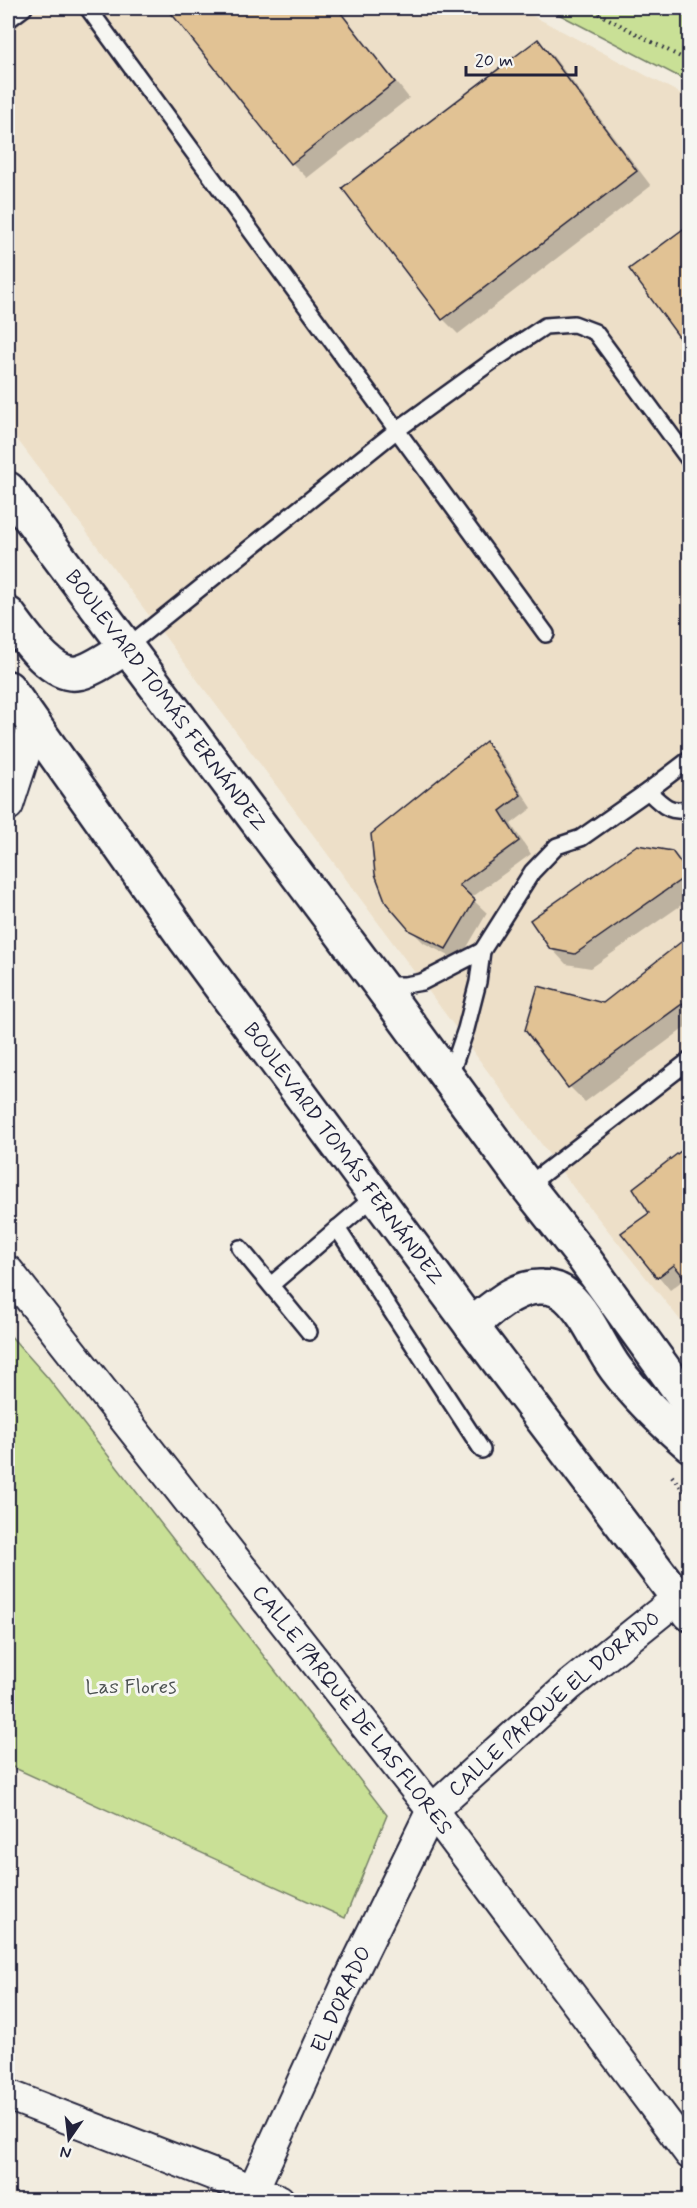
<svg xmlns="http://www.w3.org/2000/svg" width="697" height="2208" font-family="Mynerve,sans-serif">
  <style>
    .built { fill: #eddfc8 }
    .green { fill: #c9e096; stroke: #768168; stroke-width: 1.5 }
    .shadow { fill: #0003 }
    .building { fill: #e1c294; stroke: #22223b; stroke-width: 1.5 }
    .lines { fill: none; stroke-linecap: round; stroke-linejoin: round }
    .lane-casing { stroke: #22223b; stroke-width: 20 }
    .street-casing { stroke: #22223b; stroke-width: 34 }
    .secondary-casing { stroke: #22223b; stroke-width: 38 }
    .path { stroke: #22223b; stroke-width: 4; stroke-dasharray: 1.5 4.5; stroke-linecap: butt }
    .lane { stroke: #f6f6f2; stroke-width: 15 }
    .street { stroke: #f6f6f2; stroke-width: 30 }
    .secondary { stroke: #f6f6f2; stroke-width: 33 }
    .labels { text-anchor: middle; stroke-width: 6; stroke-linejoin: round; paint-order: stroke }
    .street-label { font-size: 21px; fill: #22223b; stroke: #f6f6f2 }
    .park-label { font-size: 21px; fill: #4c5252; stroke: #f6f6f2 }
  </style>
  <rect width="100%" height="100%" fill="#f2ecdf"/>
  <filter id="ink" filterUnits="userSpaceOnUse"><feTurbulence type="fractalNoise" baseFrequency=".0167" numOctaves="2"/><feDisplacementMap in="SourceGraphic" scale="12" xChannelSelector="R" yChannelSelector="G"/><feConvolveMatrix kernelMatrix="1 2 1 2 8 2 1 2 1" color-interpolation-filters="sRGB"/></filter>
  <g filter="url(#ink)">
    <path class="built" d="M 8,8 L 518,8 L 689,98 L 689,1331 L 573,1187 L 323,848 L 8,427 Z"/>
    <g class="green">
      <path d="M 547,8 L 689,8 L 689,82 Z"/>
      <path d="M 8,1333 L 48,1378 L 387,1815 L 345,1918 L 8,1765 Z"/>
    </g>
    <g class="shadow">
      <path d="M 169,8 L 338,8 L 409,98 L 307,178 L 292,163 Z"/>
      <path d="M 538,41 L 553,56 L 651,186 L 458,334 L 443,319 Z"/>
      <path d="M 486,743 L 498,755 L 532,808 L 511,824 L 531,854 L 471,898 L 487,913 L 459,961 L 424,943 L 411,930 Z"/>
      <path d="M 671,852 L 690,871 L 690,899 L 591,968 L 566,964 L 551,948 Z"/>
      <path d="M 690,937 L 690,1024 L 585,1102 L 570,1087 L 603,1004 Z"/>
      <path d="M 690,1146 L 690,1282 L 686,1278 L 670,1290 L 623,1233 L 651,1213 Z"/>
    </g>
    <g class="building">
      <path d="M 167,8 L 337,8 L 395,82 L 291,164 Z"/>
      <path d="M 538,39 L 637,171 L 442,320 L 342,188 Z"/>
      <path d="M 690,224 L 690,352 L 629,269 Z"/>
      <path d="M 486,741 L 521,795 L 500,811 L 519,841 L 459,885 L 475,900 L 446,949 L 410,931 L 386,903 L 375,874 L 371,834 Z"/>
      <path d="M 637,845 L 672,851 L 689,874 L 575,954 L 550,949 L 530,920 Z"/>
      <path d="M 690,935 L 690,998 L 568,1088 L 525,1030 L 538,986 L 603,1003 Z"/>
      <path d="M 690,1144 L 690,1279 L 687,1281 L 674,1265 L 657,1278 L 621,1233 L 649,1213 L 633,1188 Z"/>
    </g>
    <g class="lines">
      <g class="lane-casing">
        <g id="lane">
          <path d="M 88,8 L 546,634"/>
          <path d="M 8,20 L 24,8"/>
          <path d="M 127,647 L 397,430 L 491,362 L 545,326 L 574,324 L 595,332 L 690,461"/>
          <path d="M 648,791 C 661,804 671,815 690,808"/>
          <path d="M 382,985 L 405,985 L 422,982 L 482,951"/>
          <path d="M 449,1079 L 466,1029 L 478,982 L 482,951 L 532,872 L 557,846 L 581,838 L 648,791 L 690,759"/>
          <path d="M 527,1186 L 690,1060"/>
          <path d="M 337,1228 L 482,1450"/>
          <path d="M 240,1248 L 309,1332"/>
          <path d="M 271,1285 L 375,1196"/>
        </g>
      </g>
      <g class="street-casing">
        <g id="street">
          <path d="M 8,805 L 34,725"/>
          <path id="s1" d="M 8,1271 L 432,1810 L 690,2154"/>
          <path d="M 8,2095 L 279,2200"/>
          <path id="s2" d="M 253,2190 L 347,1984 L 432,1810 L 570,1685 L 678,1598"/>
        </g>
      </g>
      <g class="secondary-casing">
        <g id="secondary">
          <path id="s3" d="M 8,489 L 380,985 L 527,1186 L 583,1257 L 690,1405"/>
          <path d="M 8,614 C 22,632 50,677 77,673 C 92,671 114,654 127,647"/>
          <path id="s4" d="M 8,688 L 186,940 L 471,1325 L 690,1614"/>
          <path d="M 471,1325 C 491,1310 516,1285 542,1287 C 552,1287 560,1290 567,1296 C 589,1316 599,1346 616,1369 C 637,1397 663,1422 690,1445"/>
        </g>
      </g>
      <g class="path">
        <path d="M 588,8 L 690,62"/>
        <path d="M 672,1476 L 690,1499"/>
      </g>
      <use href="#lane" class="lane"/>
      <use href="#street" class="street"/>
      <use href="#secondary" class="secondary"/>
    </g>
  </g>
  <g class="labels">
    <g class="street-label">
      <text dy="7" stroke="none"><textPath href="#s3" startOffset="264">BOULEVARD TOMÁS FERNÁNDEZ</textPath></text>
      <text dy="7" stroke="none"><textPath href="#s4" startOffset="574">BOULEVARD TOMÁS FERNÁNDEZ</textPath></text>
      <text dy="7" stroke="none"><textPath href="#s2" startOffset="582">CALLE PARQUE EL DORADO</textPath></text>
      <text dy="7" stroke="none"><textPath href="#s1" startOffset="558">CALLE PARQUE DE LAS FLORES</textPath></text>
      <text dy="7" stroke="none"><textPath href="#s2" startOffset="210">EL DORADO</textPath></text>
    </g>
    <g class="park-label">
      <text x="131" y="1693">Las Flores</text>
    </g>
  </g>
  <rect width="697" height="2208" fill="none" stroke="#f6f6f2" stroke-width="30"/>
  <rect x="15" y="15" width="667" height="2178" fill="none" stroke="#22223b" stroke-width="2" filter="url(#ink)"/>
  <g transform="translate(69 2139) rotate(194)" stroke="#f6f6f2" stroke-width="4.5" paint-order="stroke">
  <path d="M0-4.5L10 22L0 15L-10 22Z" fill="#22223b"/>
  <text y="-9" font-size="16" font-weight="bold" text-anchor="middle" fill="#22223b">N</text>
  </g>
  <path d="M466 66v9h110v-9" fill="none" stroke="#22223b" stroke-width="3"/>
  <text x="475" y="66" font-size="18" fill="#22223b" stroke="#f6f6f2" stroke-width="4.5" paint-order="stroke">20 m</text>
</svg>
